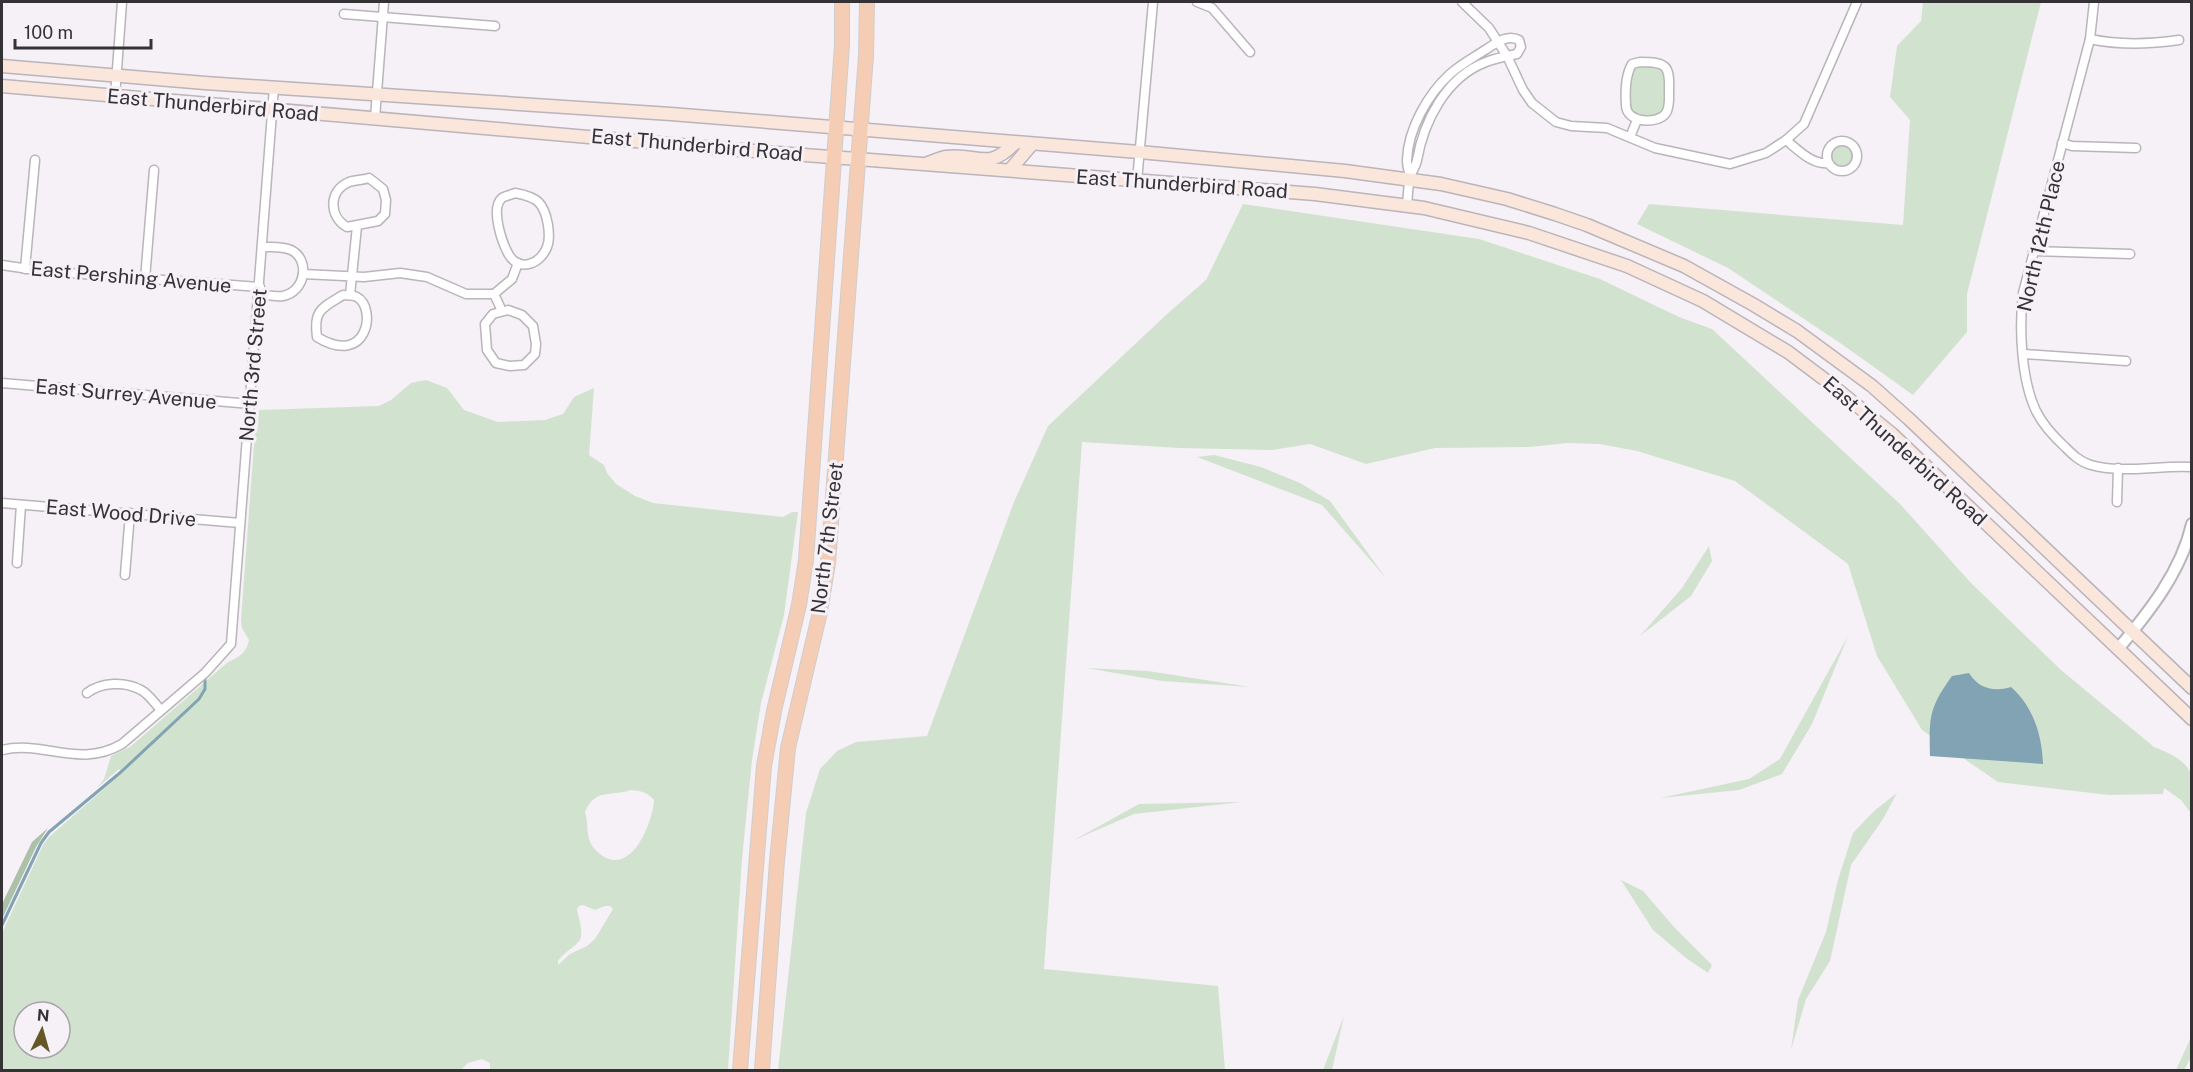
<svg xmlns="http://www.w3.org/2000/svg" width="2193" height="1072" font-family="'Public Sans',sans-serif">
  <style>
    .green { fill: #d1e3cf; fill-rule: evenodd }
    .forest { fill: #abc2a8 }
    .water { fill: #82a3b3 }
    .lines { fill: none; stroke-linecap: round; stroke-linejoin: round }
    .stream { stroke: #82a3b3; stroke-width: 3 }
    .minor-casing { stroke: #bab4bb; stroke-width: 11 }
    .tertiary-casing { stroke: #bab4bb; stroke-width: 14 }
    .secondary-casing { stroke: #bab4bb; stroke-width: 15 }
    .primary-casing { stroke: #cececf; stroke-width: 16 }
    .minor { stroke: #fff; stroke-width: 8 }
    .tertiary { stroke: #fff; stroke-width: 10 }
    .secondary { stroke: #fae6da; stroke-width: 12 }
    .primary { stroke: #f5cdb5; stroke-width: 14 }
    .labels { text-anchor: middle; stroke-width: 6; stroke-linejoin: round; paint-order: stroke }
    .street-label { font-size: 20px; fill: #343235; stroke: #f6f0f7 }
  </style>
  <rect width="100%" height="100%" fill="#f6f0f7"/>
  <g class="green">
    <path d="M 1923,2 L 2041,2 L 1967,294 L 1967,332 L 1913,395 L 1843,345 L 1728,268 L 1637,224 L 1649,204 L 1903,225 L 1910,120 L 1890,97 L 1897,46 L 1921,21 Z"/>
    <path d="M 1632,64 L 1668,68 L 1669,104 L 1659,118 L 1629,116 L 1625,91 Z"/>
    <circle cx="1842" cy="156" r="15"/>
    <path d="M 1243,204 L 1479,239 L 1600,279 L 1679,317 L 1712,329 L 1901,505 L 1970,582 L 2061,670 L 2154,747 C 2167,752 2187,760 2191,775 C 2193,786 2191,802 2191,813 L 2181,800 L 2164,788 L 2163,794 L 2109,795 L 1998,782 L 1922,730 L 1877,656 L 1848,564 L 1735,481 L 1637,451 L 1600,444 L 1567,443 L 1529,447 L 1435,448 L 1366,464 L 1310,444 L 1272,450 L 1180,448 L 1082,442 L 1044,969 L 1218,986 L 1225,1070 L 778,1070 L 806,813 L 820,769 L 837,751 L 856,742 L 927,736 L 1014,502 L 1048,426 L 1166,315 L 1206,280 Z"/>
    <path d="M 426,380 L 447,388 L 464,410 L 498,422 L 545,420 L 563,414 L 574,397 L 594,388 L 589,455 L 604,465 L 607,473 L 616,484 L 635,496 L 653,503 L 783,517 L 792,512 L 798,512 L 784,615 L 761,703 L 752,760 L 742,859 L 728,1070 L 490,1070 L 490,1063 L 482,1059 L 468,1063 L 461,1070 L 2,1070 L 2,933 L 43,845 L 49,837 L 122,773 L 119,769 L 98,787 L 104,779 L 111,756 L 130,747 L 228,662 C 240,657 246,653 249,640 L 242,628 L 241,620 L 255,431 L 258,427 L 259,410 L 379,406 L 391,400 L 411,383 ZM 631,790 C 641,791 647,792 654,800 C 652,828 626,886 593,847 C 585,837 589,823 585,812 C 595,788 610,797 631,790 ZM 583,905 L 595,910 L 605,906 L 610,906 L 613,909 L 595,939 L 587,946 L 570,954 L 558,965 L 558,961 C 563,953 576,946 580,940 C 584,932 578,917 577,909 L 579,906 ZM 24,1012 L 60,1012 L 60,1048 L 24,1048 Z"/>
    <path d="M 1214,455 L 1261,467 L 1300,483 L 1330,501 L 1386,578 L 1322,505 L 1197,457 Z"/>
    <path d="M 1709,546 L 1712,561 L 1691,596 L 1640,636 L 1682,588 Z"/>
    <path d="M 1848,636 L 1812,724 L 1782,774 L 1739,790 L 1660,798 L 1749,779 L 1780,759 Z"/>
    <path d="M 1086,668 L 1148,671 L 1250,687 L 1162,681 Z"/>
    <path d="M 1897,793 L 1883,819 L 1851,865 L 1830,961 L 1806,999 L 1791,1050 L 1798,1000 L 1826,932 L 1838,880 L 1853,833 L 1874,811 Z"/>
    <path d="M 1242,802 L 1134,814 L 1074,840 L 1139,804 Z"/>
    <path d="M 1621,880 L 1643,891 L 1674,927 L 1712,965 L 1708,973 L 1686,958 L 1653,930 Z"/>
    <path d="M 1344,1016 L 1332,1070 L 1323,1070 Z"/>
    <path d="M 2191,1037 L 2191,1058 L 2184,1070 L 2176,1070 Z"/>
  </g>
  <path class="forest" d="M 48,828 L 36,847 L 2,919 L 2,904 L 32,842 Z"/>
  <path class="water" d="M 1969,673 C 1979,689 1994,692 2011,687 C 2033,706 2042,735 2043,764 L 1930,756 C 1929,717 1929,708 1952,676 Z"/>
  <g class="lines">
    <path class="stream" d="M 2,925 L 41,843 L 49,832 L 121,772 L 199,699 L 205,689 L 205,677"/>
    <g class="minor-casing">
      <g id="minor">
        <path d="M 1197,2 L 1212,8 L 1250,52"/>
        <path d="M 1462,2 L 1489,28 L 1507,56 L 1523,90 L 1532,103 L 1556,122 L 1571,126 L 1607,128 L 1655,148 L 1730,164 L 1766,153 L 1786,140 L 1804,124 L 1857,2"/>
        <path d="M 2094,2 L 2090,39 L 2023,293 C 2019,328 2021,379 2036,411 C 2043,425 2053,436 2065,447 C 2072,454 2080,462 2091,465 C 2122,474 2159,465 2192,467"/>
        <path d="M 344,14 L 495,26"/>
        <path d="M 2090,39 C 2118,45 2151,44 2179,40"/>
        <path d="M 1640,62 C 1666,62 1670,65 1669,90 C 1669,97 1670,107 1666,113 C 1658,125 1626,123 1626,105 C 1625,91 1625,76 1632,64 Z"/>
        <path d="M 115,96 L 122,2"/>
        <path d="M 375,118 L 384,2"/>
        <path d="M 1630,137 L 1637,120"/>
        <path d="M 1786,140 C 1797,149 1812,165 1828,163"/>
        <circle cx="1842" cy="156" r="15"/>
        <path d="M 2062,143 L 2072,146 L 2136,148"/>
        <path d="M 369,178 L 383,189 L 386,200 L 385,214 L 378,221 L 347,227 C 329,217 328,191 349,182 C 355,180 363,180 369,178 Z"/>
        <path d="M 1137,181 L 1153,2"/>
        <path d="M 515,193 C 537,197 544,202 548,225 C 549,232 550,240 547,247 C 541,263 520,273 509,255 C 502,243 490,208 502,198 C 505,196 511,195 515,193 Z"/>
        <path d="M 1407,205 C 1408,196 1408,186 1410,177 C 1412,171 1416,166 1417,160 C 1424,121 1446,77 1486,62 C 1496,58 1507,56 1517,54 L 1521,47 L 1519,40 C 1507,34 1496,43 1485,50 C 1473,58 1461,64 1450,74 C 1428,94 1408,129 1407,160 C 1407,166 1409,172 1410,178"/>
        <path d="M 2033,251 L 2130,254"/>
        <path d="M 2,265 L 42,271 L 260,287"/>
        <path d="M 25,269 L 35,160"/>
        <path d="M 303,274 L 364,277 L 400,273 L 427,277 L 466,294 L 494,294"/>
        <path d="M 145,279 L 154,170"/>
        <path d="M 259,294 C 267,295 275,297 283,296 C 305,292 311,260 291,250 C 283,246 271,247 263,247"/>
        <path d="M 343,295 C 348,295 353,295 357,297 C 377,308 368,368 317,337 C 313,310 322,308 343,295 Z"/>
        <path d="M 350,295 L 357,226"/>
        <path d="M 508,310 L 522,315 L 533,326 L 536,344 L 535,354 L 524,365 L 510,366 L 496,363 L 487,350 L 485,324 L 493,314 Z"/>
        <path d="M 502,311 L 494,294 L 512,279 L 518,263"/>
        <path d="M 2024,354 L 2126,361"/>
        <path d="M 2,383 L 251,404"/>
        <path d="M 2117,502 L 2118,468"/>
        <path d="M 2,503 L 240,523"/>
        <path d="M 17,563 L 21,505"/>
        <path d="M 125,575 L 130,513"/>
        <path d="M 87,693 C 101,682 125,681 141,690 C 149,694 155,704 161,710"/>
        <path d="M 2,750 C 44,740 79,769 122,744 L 205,673 L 231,644 L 274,87"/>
      </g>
    </g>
    <g class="tertiary-casing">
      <path id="tertiary" d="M 2118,649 C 2149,612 2181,572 2192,524"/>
    </g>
    <g class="secondary-casing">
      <g id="secondary">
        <path d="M 2,66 L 205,83 L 671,114 L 1139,152 L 1345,171 L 1441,184 L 1507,199 L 1555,214 L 1587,225 L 1684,266 L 1754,305 L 1797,331 L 1872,386 L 1909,419 L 2192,688"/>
        <path d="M 2,86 L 727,149 L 1315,194 L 1424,208 L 1529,233 L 1627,266 L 1703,301 L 1788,352 L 1828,382 L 1892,434 L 2192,719"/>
        <path d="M 928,163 C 934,161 940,158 946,157 C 979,153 987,172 1015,143"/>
        <path d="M 1010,170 L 1032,144"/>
      </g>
    </g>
    <g class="primary-casing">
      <g id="primary">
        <path d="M 740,1070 L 764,766 L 774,711 L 799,605 L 806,560 L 842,45 L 842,2"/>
        <path d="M 762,1070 L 777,861 L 788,748 L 820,612 L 828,563 L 866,56 L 867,2"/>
      </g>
    </g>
    <use href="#minor" class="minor"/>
    <use href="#tertiary" class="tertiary"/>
    <use href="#secondary" class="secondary"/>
    <use href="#primary" class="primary"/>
  </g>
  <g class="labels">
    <g class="street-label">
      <text transform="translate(213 105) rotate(5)" y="7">East Thunderbird Road</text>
      <text transform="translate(697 145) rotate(5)" y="7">East Thunderbird Road</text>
      <text transform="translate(1182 184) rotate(4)" y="7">East Thunderbird Road</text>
      <text transform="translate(2041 236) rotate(-77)" y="7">North 12th Place</text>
      <text transform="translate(131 277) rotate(5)" y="7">East Pershing Avenue</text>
      <text transform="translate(253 365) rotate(-85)" y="7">North 3rd Street</text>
      <text transform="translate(126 394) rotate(5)" y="7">East Surrey Avenue</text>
      <text transform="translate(1905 451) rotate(42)" y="7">East Thunderbird Road</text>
      <text transform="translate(121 513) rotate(5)" y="7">East Wood Drive</text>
      <text transform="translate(827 538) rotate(-83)" y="7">North 7th Street</text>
    </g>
  </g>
  <rect width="2193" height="1072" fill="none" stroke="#343235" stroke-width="6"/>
  <g transform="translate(42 1030) rotate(5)"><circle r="28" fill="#f6f0f7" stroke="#a8a4a9" stroke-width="1.5"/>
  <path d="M0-4.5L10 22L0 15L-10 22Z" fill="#665825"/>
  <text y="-9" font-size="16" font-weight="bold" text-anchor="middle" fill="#343235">N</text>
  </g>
  <path d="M15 39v9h136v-9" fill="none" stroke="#343235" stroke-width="3"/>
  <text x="24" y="39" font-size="18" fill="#343235" stroke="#f6f0f7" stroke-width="4.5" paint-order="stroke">100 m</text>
</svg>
